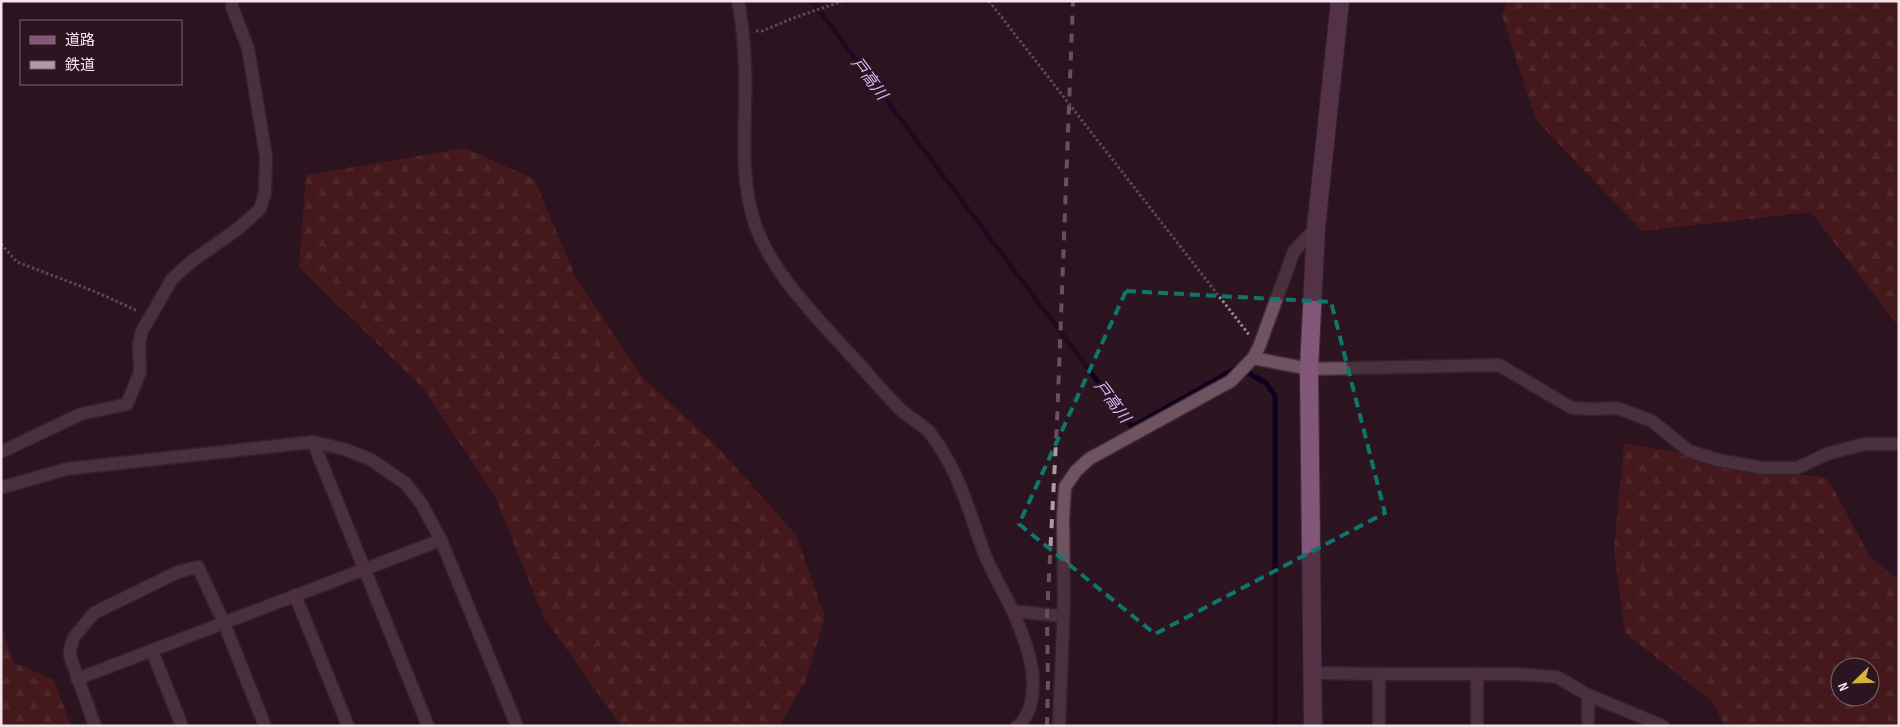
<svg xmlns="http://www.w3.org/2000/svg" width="1900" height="727" font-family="'Sofia Sans Condensed','Noto Sans JP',sans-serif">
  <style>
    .forest { fill: url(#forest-firs); fill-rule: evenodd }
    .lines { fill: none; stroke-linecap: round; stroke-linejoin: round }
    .stream { stroke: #100020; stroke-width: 5 }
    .street-casing { stroke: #402f38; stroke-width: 15 }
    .secondary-casing { stroke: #402f38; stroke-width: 20 }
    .path { stroke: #9a8590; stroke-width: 3; stroke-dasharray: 2.5 2.5; stroke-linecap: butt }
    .street { stroke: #705361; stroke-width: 12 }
    .secondary { stroke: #835779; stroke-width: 18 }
    .rail { stroke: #af9ba5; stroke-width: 4; stroke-dasharray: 9 9; stroke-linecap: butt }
    .marked { fill: none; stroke: #0f766e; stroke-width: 4; stroke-dasharray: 10 6; stroke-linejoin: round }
    .labels { text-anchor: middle; stroke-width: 5; stroke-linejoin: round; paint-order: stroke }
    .water-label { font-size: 16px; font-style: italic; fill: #d7bcfb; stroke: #2c1421 }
  </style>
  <defs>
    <pattern id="forest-firs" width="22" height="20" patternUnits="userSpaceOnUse" patternTransform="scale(1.25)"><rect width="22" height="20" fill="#651f15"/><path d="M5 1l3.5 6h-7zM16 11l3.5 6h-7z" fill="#7c3f37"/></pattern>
  </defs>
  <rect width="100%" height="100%" fill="#2c1421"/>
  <g class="forest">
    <path d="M 1507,1 L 1899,1 L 1899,327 L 1811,212 L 1642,231 L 1536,120 L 1502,15 Z"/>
    <path d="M 465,148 L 534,179 L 575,276 L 642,377 L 715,444 L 796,535 L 825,617 L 805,682 L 779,726 L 621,726 L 543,616 L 495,496 L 423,388 L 299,267 L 306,175 Z"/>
    <path d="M 1624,443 L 1828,479 L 1870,557 L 1899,580 L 1899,726 L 1725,726 L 1712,701 L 1625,633 L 1614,551 ZM 1840,667 L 1870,667 L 1870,697 L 1840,697 Z"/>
    <path d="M 1,625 L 13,662 L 54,680 L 71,726 L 1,726 Z"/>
  </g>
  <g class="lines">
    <g class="stream">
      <path d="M 812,1 L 1132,427 L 1235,369"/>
      <path d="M 1243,370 L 1266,383 L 1275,396 L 1275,726"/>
    </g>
    <g class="street-casing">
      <g id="street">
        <path d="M 738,1 C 745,36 746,71 745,107 C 744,147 742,188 756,227 C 774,275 813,313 847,351 C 865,370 882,391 901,410 C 910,418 922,424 930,433 C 958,469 968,508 983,550 C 991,571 1003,591 1013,611 L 1062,616"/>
        <path d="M 1253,358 L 1309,369 L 1499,365 L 1572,408 L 1592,409 L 1617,408 L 1652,421 L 1689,451 L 1718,460 L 1763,468 L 1797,468 L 1827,454 L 1864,444 L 1899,444"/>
        <path d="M 313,442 L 428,726"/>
        <path d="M 1,452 L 81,414 L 127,404 L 140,372 L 139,343 L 142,331 L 172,279 L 192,261 L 239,228 L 260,209 L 265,193 L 266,157 L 248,48 L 232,7 L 232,1"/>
        <path d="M 1,486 L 4,487 L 66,469 L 313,442 L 344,449 L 370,459 L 405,483 L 421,503 L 441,540 L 517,726"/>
        <path d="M 295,595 L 348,726"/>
        <path d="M 1013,611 C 1025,640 1038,670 1031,703 C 1030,710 1025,718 1021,724 L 1017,726"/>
        <path d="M 152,651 L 182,726"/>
        <path d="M 1313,673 L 1379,674 L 1379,726"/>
        <path d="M 1379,674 L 1518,674 L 1557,677 L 1588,695 L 1663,726"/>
        <path d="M 1477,674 L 1477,726"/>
        <path d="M 77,679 L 441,540"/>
        <path d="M 1588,695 L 1588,726"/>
        <path d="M 95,726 L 70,656 L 70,649 L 74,637 L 94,613 L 178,572 L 198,567 L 224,623 L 265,726"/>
        <path d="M 1059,726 L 1064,601 L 1063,519 L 1065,487 L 1076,471 L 1089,459 L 1231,381 L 1253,358 L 1259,347 L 1294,251 L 1316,228"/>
      </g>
    </g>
    <g class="secondary-casing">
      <path id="secondary" d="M 1313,726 L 1309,369 L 1316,228 L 1340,1"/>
    </g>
    <g class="path">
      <path d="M 989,1 L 1250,336"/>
      <path d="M 756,31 L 762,31 L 796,17 L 843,1"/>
      <path d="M 1,244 L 17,262 L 96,292 L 138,311"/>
    </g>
    <use href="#street" class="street"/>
    <use href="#secondary" class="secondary"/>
    <path class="rail" d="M 1047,726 L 1048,681 L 1047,615 L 1057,422 L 1073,1"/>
  </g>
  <path d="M0 0H1900V727H0ZM 1126,291 L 1331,302 L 1385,513 L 1155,634 L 1019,524 Z" fill="#2c1421" fill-opacity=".55" fill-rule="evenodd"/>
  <path class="marked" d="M 1126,291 L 1331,302 L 1385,513 L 1155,634 L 1019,524 Z"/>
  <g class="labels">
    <g class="water-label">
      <text transform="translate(870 78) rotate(53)" y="6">戸高川</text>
      <text transform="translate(1113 401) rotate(53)" y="6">戸高川</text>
    </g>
  </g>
  <rect width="1900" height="727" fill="none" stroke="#f6e4ed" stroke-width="5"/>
  <rect x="20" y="20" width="162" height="65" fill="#2c1421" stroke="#7d6773"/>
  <rect x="30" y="36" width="25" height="8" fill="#835779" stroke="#7d6773"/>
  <text x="65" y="45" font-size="15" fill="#f6e4ed">道路</text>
  <rect x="30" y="61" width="25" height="8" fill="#af9ba5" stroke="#7d6773"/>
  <text x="65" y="70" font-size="15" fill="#f6e4ed">鉄道</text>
  <g transform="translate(1855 682) rotate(247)"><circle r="24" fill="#2c1421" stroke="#7d6773"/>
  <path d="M0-4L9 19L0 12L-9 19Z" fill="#d3b635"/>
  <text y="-8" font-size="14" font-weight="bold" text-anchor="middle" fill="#f6e4ed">N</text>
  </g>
</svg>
